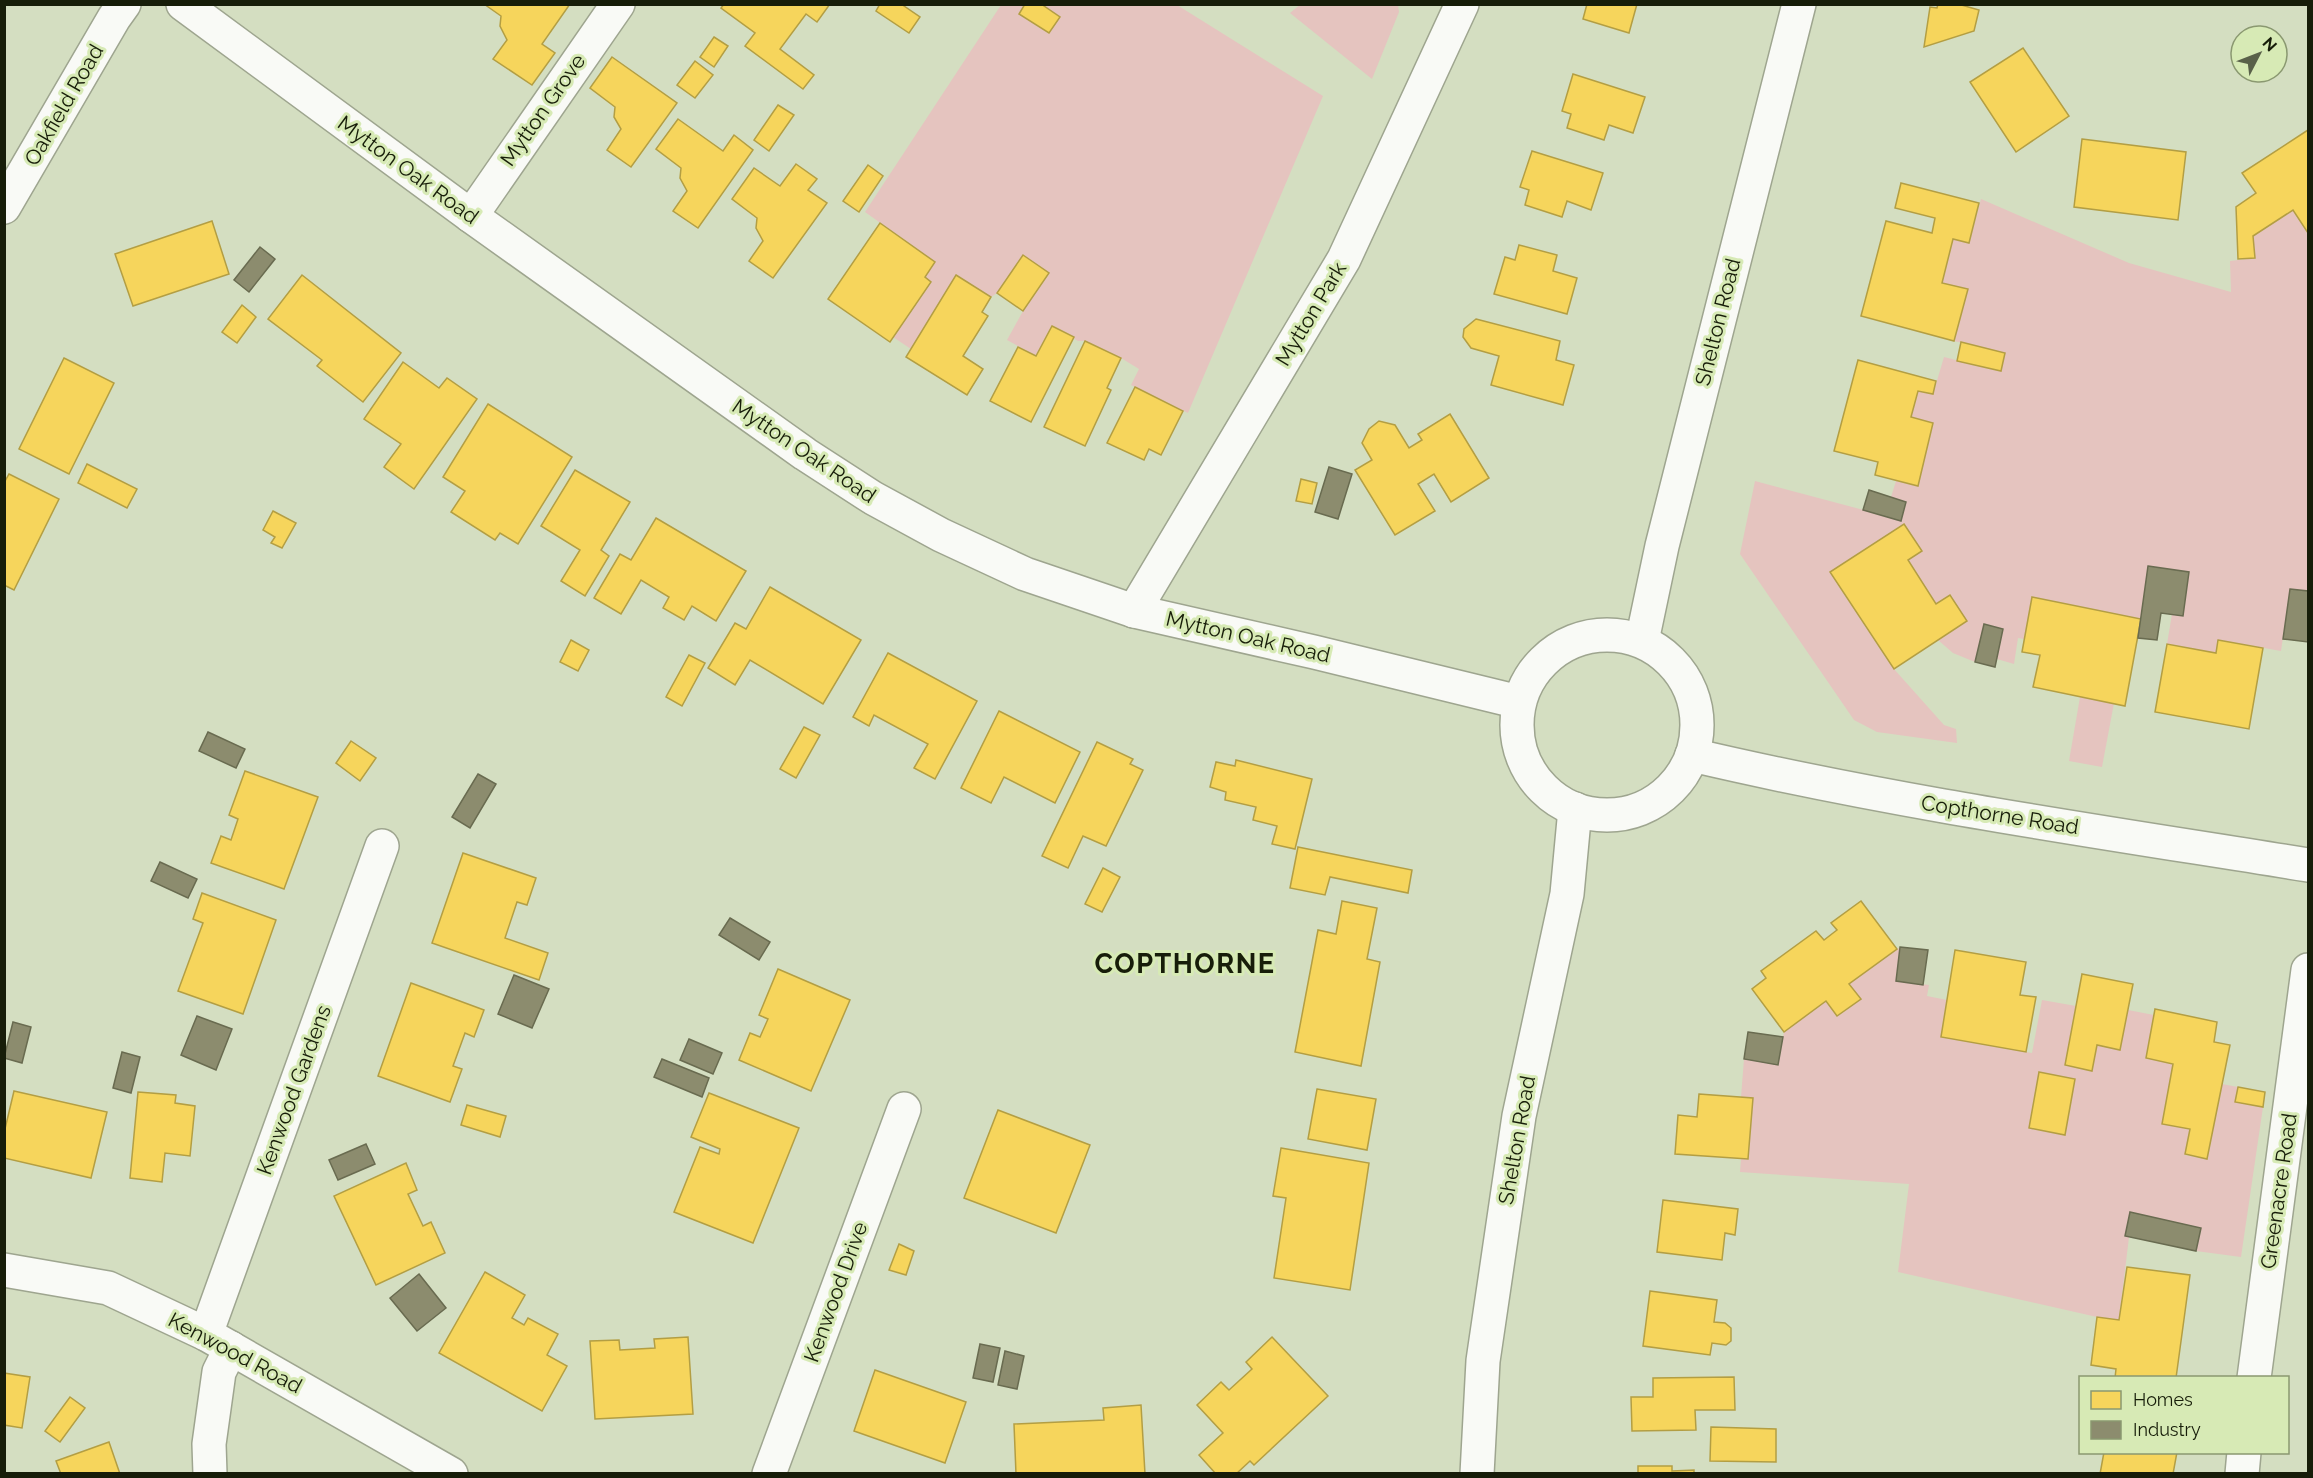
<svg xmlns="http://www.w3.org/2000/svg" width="2313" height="1478" font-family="Raleway,sans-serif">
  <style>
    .green { fill: #e5c4bf }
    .homes { fill: #f6d55c; stroke: #b39e43; stroke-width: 1.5 }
    .industry { fill: #8c8c6e; stroke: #696b50; stroke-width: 1.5 }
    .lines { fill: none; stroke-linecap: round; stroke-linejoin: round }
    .street-casing { stroke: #9ea58f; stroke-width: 36 }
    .secondary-casing { stroke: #9ea58f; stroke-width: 36 }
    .street { stroke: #f9faf6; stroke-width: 33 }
    .secondary { stroke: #f9faf6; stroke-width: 33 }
    .labels { text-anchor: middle; stroke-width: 6; stroke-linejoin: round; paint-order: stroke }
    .street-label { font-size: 21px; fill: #171d09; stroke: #d7eab5 }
    .district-label { font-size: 27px; font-weight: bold; letter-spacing: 1.5px; fill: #171d09; stroke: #d7eab5 }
  </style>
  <rect width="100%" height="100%" fill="#d4dec1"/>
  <g class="green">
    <path d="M 1301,4 L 1398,5 L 1399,12 L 1372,79 L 1290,13 Z"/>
    <path d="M 1001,5 L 1177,5 L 1323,96 L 1188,413 L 1131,385 L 1139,369 L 1121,358 L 1085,341 L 1078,341 L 1052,326 L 1036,356 L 1007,340 L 1023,311 L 1049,274 L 1023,256 L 997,293 L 991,297 L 957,276 L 911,349 L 893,337 L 931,282 L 925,277 L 935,262 L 865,212 Z"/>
    <path d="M 1981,199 L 2129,263 L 2231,292 L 2230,261 L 2255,258 L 2253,236 L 2293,210 L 2308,233 L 2308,591 L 2290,589 L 2281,651 L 2219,640 L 2216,653 L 2167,644 L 2172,614 L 2183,616 L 2189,572 L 2149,566 L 2141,619 L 2032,597 L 2024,639 L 2018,638 L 2014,664 L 1997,659 L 2003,629 L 1985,624 L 1975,662 L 1953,653 L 1938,640 L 1967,621 L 1950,595 L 1936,604 L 1908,560 L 1922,551 L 1904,524 L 1830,572 L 1894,669 L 1944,725 L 1956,729 L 1957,743 L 1877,732 L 1854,720 L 1740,554 L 1755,481 L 1901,520 L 1906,502 L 1891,497 L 1896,481 L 1918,486 L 1933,424 L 1911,417 L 1918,391 L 1933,394 L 1944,357 L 2000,371 L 2005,353 L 1954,341 L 1968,289 L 1942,283 L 1953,239 L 1969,243 Z"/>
    <path d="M 2080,697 L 2114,703 L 2102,767 L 2069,761 Z"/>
    <path d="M 1900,947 L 1896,981 L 1929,985 L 1927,996 L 1947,1000 L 1941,1037 L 2032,1053 L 2042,1000 L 2076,1006 L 2065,1065 L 2092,1071 L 2097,1045 L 2120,1049 L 2128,1010 L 2154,1015 L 2146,1058 L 2173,1064 L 2162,1123 L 2190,1129 L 2185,1155 L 2207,1159 L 2222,1084 L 2238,1087 L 2236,1102 L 2263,1107 L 2241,1257 L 2196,1251 L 2201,1228 L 2130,1213 L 2125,1235 L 2129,1237 L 2119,1320 L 2097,1317 L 1898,1272 L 1909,1184 L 1740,1172 L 1741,1159 L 1748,1159 L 1741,1097 L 1744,1059 L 1778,1065 L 1784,1032 L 1826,1001 L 1838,1016 L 1860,999 L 1849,984 Z"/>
  </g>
  <g class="homes">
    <path d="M 484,4 L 570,4 L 542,44 L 555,53 L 532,85 L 493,59 L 507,40 L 500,26 L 501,16 Z"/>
    <path d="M 724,4 L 830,4 L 817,22 L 806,14 L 780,49 L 814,75 L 803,89 L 745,46 L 755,33 L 721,8 Z"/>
    <path d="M 880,4 L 901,4 L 920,17 L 909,33 L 876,11 Z"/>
    <path d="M 1025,4 L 1041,4 L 1060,17 L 1049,33 L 1019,14 Z"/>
    <path d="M 1587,4 L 1637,4 L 1629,33 L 1583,19 Z"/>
    <path d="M 1938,4 L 1958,4 L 1979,10 L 1974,31 L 1924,47 L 1930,7 L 1937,8 Z"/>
    <path d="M 714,37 L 728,46 L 714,67 L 700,57 Z"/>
    <path d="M 2023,48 L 2069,116 L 2016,152 L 1970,82 Z"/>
    <path d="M 612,57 L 677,103 L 631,167 L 607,150 L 621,129 L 614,117 L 615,107 L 590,88 Z"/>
    <path d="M 695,61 L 713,75 L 695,98 L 677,85 Z"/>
    <path d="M 1573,74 L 1645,97 L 1633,133 L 1609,125 L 1604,140 L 1567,128 L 1571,114 L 1562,111 Z"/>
    <path d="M 778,105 L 794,115 L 769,151 L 754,140 Z"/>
    <path d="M 678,119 L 723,151 L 734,135 L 753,150 L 698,228 L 673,211 L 687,191 L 680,178 L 681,168 L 656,149 Z"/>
    <path d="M 2308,130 L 2308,233 L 2293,210 L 2253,236 L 2255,258 L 2238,259 L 2236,207 L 2256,193 L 2242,173 Z"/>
    <path d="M 2082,139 L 2186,152 L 2178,220 L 2074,207 Z"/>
    <path d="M 1532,151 L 1603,173 L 1591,210 L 1567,201 L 1562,217 L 1525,205 L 1529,190 L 1520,187 Z"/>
    <path d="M 796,164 L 817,179 L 808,190 L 827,203 L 773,278 L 749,261 L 763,241 L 756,228 L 757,218 L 732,199 L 754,168 L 780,186 Z"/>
    <path d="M 868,165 L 883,176 L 859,212 L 843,201 Z"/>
    <path d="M 1901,183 L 1979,203 L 1969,243 L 1953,239 L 1942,283 L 1968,289 L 1954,341 L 1861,316 L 1886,221 L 1932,233 L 1935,218 L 1895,208 Z"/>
    <path d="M 212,221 L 229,274 L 133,306 L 115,254 Z"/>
    <path d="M 880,223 L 935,262 L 925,277 L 931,282 L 890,342 L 828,299 Z"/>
    <path d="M 1519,245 L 1557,255 L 1553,271 L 1577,278 L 1567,314 L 1494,294 L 1505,257 L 1515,260 Z"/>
    <path d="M 1023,255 L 1049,273 L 1023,311 L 997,293 Z"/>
    <path d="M 302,275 L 401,353 L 363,402 L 317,366 L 322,360 L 268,319 Z"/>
    <path d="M 956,275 L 991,297 L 982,312 L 988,316 L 963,356 L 983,369 L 967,395 L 906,357 Z"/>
    <path d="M 242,305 L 256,317 L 237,343 L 222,332 Z"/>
    <path d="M 1476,319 L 1560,341 L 1556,360 L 1574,365 L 1563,405 L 1491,385 L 1499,356 L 1471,348 L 1463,337 L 1464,329 Z"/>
    <path d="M 1052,326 L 1074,337 L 1031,422 L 990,401 L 1018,347 L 1036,356 Z"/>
    <path d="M 1085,341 L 1121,358 L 1107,388 L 1111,390 L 1085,446 L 1044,427 Z"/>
    <path d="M 1961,342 L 2005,353 L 2001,371 L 1957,361 Z"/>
    <path d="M 64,358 L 114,383 L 69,474 L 19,449 Z"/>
    <path d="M 1858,360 L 1936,381 L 1933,394 L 1918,391 L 1911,417 L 1933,423 L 1918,486 L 1875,475 L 1878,462 L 1834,451 Z"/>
    <path d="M 403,362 L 439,388 L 447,378 L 477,399 L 414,489 L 384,467 L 401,444 L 364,419 Z"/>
    <path d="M 1135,387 L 1183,411 L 1161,455 L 1149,449 L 1144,460 L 1107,443 Z"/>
    <path d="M 488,404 L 572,457 L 518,544 L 500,533 L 495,540 L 451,512 L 465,491 L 443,477 Z"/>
    <path d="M 1450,414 L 1489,478 L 1451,502 L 1434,474 L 1418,484 L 1435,511 L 1395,535 L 1355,470 L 1372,460 L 1362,443 L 1369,429 L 1379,421 L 1395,425 L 1409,448 L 1422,440 L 1418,434 Z"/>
    <path d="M 87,464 L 137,489 L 127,508 L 78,483 Z"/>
    <path d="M 575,470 L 630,502 L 601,550 L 609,556 L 585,596 L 561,581 L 580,550 L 541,526 Z"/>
    <path d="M 9,474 L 59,499 L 14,590 L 4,585 L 4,483 Z"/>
    <path d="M 1301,479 L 1317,483 L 1312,504 L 1296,501 Z"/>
    <path d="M 273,511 L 296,523 L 282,548 L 271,543 L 275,537 L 263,530 Z"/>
    <path d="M 656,518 L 746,571 L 716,621 L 692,606 L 684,620 L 663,608 L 669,597 L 641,580 L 621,614 L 594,598 L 620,554 L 631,560 Z"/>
    <path d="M 1904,524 L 1922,551 L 1908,560 L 1936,604 L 1950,595 L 1967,621 L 1894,669 L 1830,572 Z"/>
    <path d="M 770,587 L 861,640 L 823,704 L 750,660 L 735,685 L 708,668 L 735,623 L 746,629 Z"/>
    <path d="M 2032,597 L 2141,619 L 2125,706 L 2033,687 L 2040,655 L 2022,652 Z"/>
    <path d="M 571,640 L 589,650 L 578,671 L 560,662 Z"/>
    <path d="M 2218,640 L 2263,648 L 2249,729 L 2155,712 L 2167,644 L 2216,653 Z"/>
    <path d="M 888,653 L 977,701 L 935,779 L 914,768 L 928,744 L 874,715 L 869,726 L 853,717 Z"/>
    <path d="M 689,655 L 705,663 L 682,706 L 666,697 Z"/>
    <path d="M 999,711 L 1080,752 L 1055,803 L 1004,777 L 991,803 L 961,788 Z"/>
    <path d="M 804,727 L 820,735 L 796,778 L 780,769 Z"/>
    <path d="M 351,741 L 376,758 L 360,781 L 336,763 Z"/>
    <path d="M 1097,742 L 1133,759 L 1130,764 L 1143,770 L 1106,846 L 1083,836 L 1068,868 L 1042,856 Z"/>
    <path d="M 1236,760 L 1312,779 L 1295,849 L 1272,844 L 1277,826 L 1253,820 L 1256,807 L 1225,800 L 1226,792 L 1210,787 L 1216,762 L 1235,766 Z"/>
    <path d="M 245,771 L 318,797 L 284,889 L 211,863 L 221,836 L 231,840 L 238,819 L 229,815 Z"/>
    <path d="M 1298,847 L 1412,870 L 1408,893 L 1330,877 L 1325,895 L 1290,888 Z"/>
    <path d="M 463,853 L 536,878 L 527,905 L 517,902 L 505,938 L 548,953 L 539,980 L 432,943 Z"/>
    <path d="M 1103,868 L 1120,877 L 1102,912 L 1085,904 Z"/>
    <path d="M 202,893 L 276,920 L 243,1014 L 178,991 L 203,923 L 193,919 Z"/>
    <path d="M 1342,901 L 1377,908 L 1367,959 L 1380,962 L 1361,1066 L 1295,1052 L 1318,930 L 1336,934 Z"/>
    <path d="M 1861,901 L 1897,949 L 1849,984 L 1861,999 L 1837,1016 L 1826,1001 L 1784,1032 L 1752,989 L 1766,978 L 1761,971 L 1816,931 L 1824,940 L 1837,930 L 1831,923 Z"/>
    <path d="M 1955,950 L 2026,962 L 2020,995 L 2036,997 L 2026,1052 L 1941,1037 Z"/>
    <path d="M 778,969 L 850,1000 L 811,1091 L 739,1060 L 750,1033 L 760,1037 L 768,1019 L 759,1015 Z"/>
    <path d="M 2082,974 L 2133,984 L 2120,1050 L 2097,1045 L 2092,1071 L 2065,1065 Z"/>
    <path d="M 411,983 L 484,1010 L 474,1037 L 465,1033 L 453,1066 L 462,1069 L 450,1102 L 378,1076 Z"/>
    <path d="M 2155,1009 L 2217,1022 L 2214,1042 L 2230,1045 L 2207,1159 L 2185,1154 L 2190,1129 L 2162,1124 L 2173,1064 L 2146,1058 Z"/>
    <path d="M 2039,1072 L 2075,1079 L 2065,1135 L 2029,1128 Z"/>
    <path d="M 2238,1087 L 2265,1092 L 2263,1107 L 2235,1102 Z"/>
    <path d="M 1317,1089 L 1376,1099 L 1367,1150 L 1308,1139 Z"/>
    <path d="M 14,1091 L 107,1112 L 91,1178 L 4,1158 L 4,1133 Z"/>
    <path d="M 138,1092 L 176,1095 L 175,1103 L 195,1106 L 190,1156 L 165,1153 L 162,1182 L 130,1178 Z"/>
    <path d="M 709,1093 L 799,1128 L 753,1243 L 674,1212 L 700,1147 L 719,1154 L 720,1149 L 691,1137 Z"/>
    <path d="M 1699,1094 L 1753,1098 L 1748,1159 L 1675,1154 L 1678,1115 L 1697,1117 Z"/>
    <path d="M 467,1105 L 506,1116 L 500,1137 L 461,1125 Z"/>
    <path d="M 998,1110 L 1090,1145 L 1056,1233 L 964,1198 Z"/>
    <path d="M 1281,1148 L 1369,1163 L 1350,1290 L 1274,1278 L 1286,1198 L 1273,1196 Z"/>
    <path d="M 406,1163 L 417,1190 L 408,1194 L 423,1226 L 431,1222 L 445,1253 L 376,1285 L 334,1196 Z"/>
    <path d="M 1663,1200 L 1738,1209 L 1735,1235 L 1725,1233 L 1722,1260 L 1657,1252 Z"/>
    <path d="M 899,1244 L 914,1251 L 906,1275 L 889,1270 Z"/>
    <path d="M 2127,1267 L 2190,1275 L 2176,1378 L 2115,1378 L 2116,1369 L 2091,1365 L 2097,1317 L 2119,1320 Z"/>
    <path d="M 485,1272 L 525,1295 L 512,1318 L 524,1325 L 528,1318 L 558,1334 L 547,1355 L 567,1366 L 542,1411 L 439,1353 Z"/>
    <path d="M 1650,1291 L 1717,1300 L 1714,1322 L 1725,1323 L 1731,1328 L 1731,1341 L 1726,1345 L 1712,1343 L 1710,1355 L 1643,1346 Z"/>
    <path d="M 688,1337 L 693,1414 L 595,1419 L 590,1341 L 619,1340 L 620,1350 L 655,1348 L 654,1339 Z"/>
    <path d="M 1272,1337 L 1328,1396 L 1254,1465 L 1250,1461 L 1236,1474 L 1216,1474 L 1199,1455 L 1223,1433 L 1197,1405 L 1221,1382 L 1229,1390 L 1252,1369 L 1246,1362 Z"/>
    <path d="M 875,1370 L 966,1402 L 945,1463 L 854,1431 Z"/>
    <path d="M 4,1373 L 30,1377 L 22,1428 L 4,1425 Z"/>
    <path d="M 1734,1377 L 1735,1410 L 1695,1410 L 1696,1430 L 1632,1431 L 1631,1397 L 1653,1397 L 1653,1378 Z"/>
    <path d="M 70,1397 L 85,1408 L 60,1442 L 45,1431 Z"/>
    <path d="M 1141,1405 L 1145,1474 L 1016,1474 L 1014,1424 L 1104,1420 L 1103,1408 Z"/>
    <path d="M 1711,1427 L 1776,1429 L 1776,1462 L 1710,1461 Z"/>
    <path d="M 109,1442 L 120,1474 L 61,1474 L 56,1461 Z"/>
    <path d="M 2104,1452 L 2177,1452 L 2173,1474 L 2100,1474 Z"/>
    <path d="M 1638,1466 L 1672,1466 L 1672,1471 L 1694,1470 L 1694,1474 L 1638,1474 Z"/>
  </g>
  <g class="industry">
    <path d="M 260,247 L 275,259 L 249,292 L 234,280 Z"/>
    <path d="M 1329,467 L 1352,474 L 1338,519 L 1315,512 Z"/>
    <path d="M 1869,490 L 1906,502 L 1901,521 L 1863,510 Z"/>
    <path d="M 2148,566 L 2189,572 L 2183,616 L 2161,613 L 2157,640 L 2138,638 Z"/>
    <path d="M 2290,589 L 2308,591 L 2308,642 L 2283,639 Z"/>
    <path d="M 1984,624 L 2003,629 L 1995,667 L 1975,662 Z"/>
    <path d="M 208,732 L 245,749 L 236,768 L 199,751 Z"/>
    <path d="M 478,774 L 496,784 L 470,828 L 452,817 Z"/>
    <path d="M 160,862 L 197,879 L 188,898 L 151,881 Z"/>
    <path d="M 730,918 L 770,942 L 759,960 L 719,935 Z"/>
    <path d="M 1900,947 L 1928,950 L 1923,985 L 1896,981 Z"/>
    <path d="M 514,975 L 549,989 L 532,1028 L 498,1014 Z"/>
    <path d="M 197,1016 L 232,1029 L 216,1070 L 181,1055 Z"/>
    <path d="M 13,1022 L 31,1027 L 22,1063 L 4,1058 Z"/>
    <path d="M 1748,1032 L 1783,1037 L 1778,1065 L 1744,1059 Z"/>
    <path d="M 689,1039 L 722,1053 L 713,1074 L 680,1060 Z"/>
    <path d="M 122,1052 L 140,1057 L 131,1093 L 113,1088 Z"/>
    <path d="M 662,1059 L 709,1078 L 702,1097 L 654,1077 Z"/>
    <path d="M 366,1144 L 375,1164 L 338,1180 L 329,1160 Z"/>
    <path d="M 2130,1212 L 2201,1228 L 2196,1251 L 2125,1236 Z"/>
    <path d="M 419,1274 L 446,1308 L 417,1331 L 390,1298 Z"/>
    <path d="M 980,1344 L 1000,1348 L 993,1382 L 973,1378 Z"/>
    <path d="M 1005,1351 L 1024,1356 L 1017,1389 L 998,1385 Z"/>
  </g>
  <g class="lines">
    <g class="street-casing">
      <g id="street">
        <path d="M 4,207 L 114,18 L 124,4"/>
        <path d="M 471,216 L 618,4"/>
        <path d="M 1134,611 L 1344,259 L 1462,4"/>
        <path d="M 4,1270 L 108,1288 L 206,1334 L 451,1474"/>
        <path d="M 206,1334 L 382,846"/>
        <path d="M 2254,1378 L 2308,970"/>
        <path d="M 210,1474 L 209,1444 L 219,1372 L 231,1348"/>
        <path d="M 769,1474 L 904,1109"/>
        <path d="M 2242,1474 L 2244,1452"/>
      </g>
    </g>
    <g class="secondary-casing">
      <g id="secondary">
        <path d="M 183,4 L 471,216 L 805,454 L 873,498 L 941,535 L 1025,574 L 1134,611 L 1314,652 L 1519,702"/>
        <circle cx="1607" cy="725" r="90"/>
        <path d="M 1642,641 L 1662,546 L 1799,4"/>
        <path d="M 1692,755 C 1896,803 2103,832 2308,865"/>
        <path d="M 1477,1474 L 1483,1361 L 1519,1116 L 1567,894 L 1575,809"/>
      </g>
    </g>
    <use href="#street" class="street"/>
    <use href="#secondary" class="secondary"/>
  </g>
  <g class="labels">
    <g class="street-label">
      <text transform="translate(64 105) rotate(-60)" y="7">Oakfield Road</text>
      <text transform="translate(543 110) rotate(-55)" y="7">Mytton Grove</text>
      <text transform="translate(408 170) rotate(36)" y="7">Mytton Oak Road</text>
      <text transform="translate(1311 314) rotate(-59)" y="7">Mytton Park</text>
      <text transform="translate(1718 322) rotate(-76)" y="7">Shelton Road</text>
      <text transform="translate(804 451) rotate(34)" y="7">Mytton Oak Road</text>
      <text transform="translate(1248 637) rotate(13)" y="7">Mytton Oak Road</text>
      <text transform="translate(2000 815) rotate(9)" y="7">Copthorne Road</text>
      <text transform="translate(294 1090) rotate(-70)" y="7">Kenwood Gardens</text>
      <text transform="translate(1517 1140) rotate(-80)" y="7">Shelton Road</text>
      <text transform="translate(2279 1191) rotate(-82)" y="7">Greenacre Road</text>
      <text transform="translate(836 1292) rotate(-70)" y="7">Kenwood Drive</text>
      <text transform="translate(235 1353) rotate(28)" y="7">Kenwood Road</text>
    </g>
    <g class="district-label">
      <text x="1185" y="973">COPTHORNE</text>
    </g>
  </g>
  <rect width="2313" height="1478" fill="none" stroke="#171d09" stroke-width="12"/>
  <rect x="2079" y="1376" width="210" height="78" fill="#d7eab5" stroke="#8a9870" stroke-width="1.5"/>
  <rect x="2091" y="1391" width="30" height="18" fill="#f6d55c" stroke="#8a9870" stroke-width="1.5"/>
  <text x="2133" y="1406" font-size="18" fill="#171d09">Homes</text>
  <rect x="2091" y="1421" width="30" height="18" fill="#8c8c6e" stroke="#8a9870" stroke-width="1.5"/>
  <text x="2133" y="1436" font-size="18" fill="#171d09">Industry</text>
  <g transform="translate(2259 54) rotate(48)"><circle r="28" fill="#d7eab5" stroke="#8a9870" stroke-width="1.5"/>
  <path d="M0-4.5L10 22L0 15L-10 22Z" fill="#596149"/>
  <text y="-9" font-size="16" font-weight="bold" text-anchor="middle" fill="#171d09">N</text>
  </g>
</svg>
